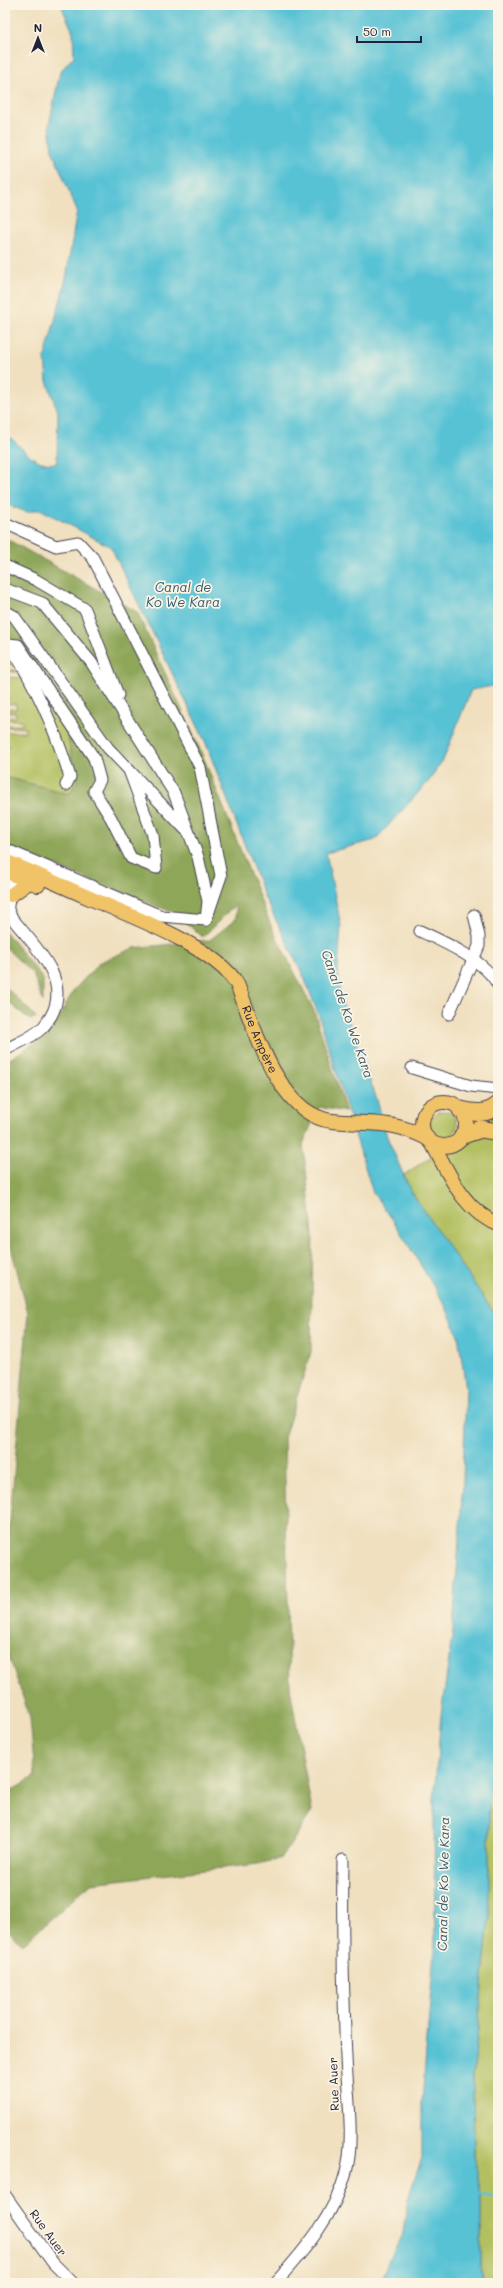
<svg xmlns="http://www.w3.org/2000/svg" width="503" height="2288" font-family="Mali,sans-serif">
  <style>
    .green { fill: #b3c062; stroke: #6a714e }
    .forest { fill: #8ea658; stroke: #58644a }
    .water { fill: #59c2d5; stroke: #3e7288 }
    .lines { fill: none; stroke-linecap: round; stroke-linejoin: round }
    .stream { stroke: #59c2d5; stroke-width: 2.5 }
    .minor-casing { stroke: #413e4f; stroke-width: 13 }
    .major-casing { stroke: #413e4f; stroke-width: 16 }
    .highway-casing { stroke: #413e4f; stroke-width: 19 }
    .minor { stroke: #fff; stroke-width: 11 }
    .major { stroke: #f1c369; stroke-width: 14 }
    .highway { stroke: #f1c369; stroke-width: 17 }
    .labels { text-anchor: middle; stroke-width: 3.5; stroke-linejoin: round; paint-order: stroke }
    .street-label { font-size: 12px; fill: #22223b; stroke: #fcf5e5 }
    .water-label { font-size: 13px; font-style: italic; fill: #355a71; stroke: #fcf5e5 }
  </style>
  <rect width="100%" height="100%" fill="#fcf5e5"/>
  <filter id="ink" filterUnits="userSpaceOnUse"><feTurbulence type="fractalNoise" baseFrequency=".025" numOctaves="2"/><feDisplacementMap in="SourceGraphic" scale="8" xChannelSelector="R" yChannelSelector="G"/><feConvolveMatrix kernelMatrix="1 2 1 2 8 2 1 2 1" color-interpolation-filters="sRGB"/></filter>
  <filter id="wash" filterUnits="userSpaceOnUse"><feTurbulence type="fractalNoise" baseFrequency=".012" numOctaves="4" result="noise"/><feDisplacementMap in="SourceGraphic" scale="16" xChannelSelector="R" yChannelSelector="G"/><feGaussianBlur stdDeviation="0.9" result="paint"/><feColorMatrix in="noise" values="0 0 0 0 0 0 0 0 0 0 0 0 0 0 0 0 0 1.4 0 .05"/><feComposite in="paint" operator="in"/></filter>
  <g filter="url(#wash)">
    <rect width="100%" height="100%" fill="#f0e0c0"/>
    <g class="green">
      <path d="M 5,632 L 66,729 L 77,782 L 69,794 L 5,777 L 5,748 L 8,748 L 8,744 L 5,743 L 5,732 L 25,732 L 25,728 L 5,727 L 5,725 L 22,725 L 22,720 L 5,720 L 5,717 L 16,717 L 16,713 L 5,712 L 5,709 L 16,709 L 16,704 L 5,704 L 5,701 L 9,701 L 9,697 L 5,696 L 5,677 L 23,678 L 23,672 L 5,672 L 5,670 L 17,670 L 17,665 L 5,665 L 5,661 L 10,661 L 10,657 L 5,656 L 7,649 Z"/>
      <path d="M 498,1110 L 498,1319 L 410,1190 L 404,1175 L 429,1158 L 486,1127 L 486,1116 Z"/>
      <circle cx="443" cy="1125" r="14"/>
      <path d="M 498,1728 L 498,2283 L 481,2283 L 481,2195 L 474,2155 L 473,2078 L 489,1916 L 489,1794 Z"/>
    </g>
    <g class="forest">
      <path d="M 5,538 L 137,612 L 202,754 L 271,926 L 314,1011 L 346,1112 L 319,1107 L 303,1144 L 313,1234 L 311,1352 L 284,1438 L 290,1688 L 312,1811 L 282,1858 L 258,1864 L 91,1883 L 23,1944 L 5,1928 L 5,1795 L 35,1776 L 30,1718 L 5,1645 L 5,1578 L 28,1313 L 5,1224 L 5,1062 L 50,1033 L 74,990 L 100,962 L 134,948 L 210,940 L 236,919 L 236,904 L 203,937 L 174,913 L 5,846 L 5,777 L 69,794 L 77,782 L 66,729 L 5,632 Z"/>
      <path d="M 5,931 L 43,979 L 43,1002 L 33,974 L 5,947 Z"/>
      <path d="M 5,986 L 36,1017 L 30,1020 L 5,999 Z"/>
    </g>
    <path class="water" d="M 61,5 L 498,5 L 498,685 L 471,690 L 444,758 L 429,781 L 375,840 L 326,853 L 341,926 L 338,969 L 340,996 L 377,1100 L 387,1137 L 410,1190 L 498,1319 L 498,1728 L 489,1794 L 489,1916 L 473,2078 L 474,2155 L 481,2195 L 481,2283 L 380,2283 L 388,2261 L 402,2239 L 408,2198 L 422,2158 L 422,2102 L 435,1939 L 434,1799 L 441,1715 L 453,1630 L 463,1482 L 466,1388 L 458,1335 L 445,1305 L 393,1220 L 373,1193 L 319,1016 L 303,975 L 264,896 L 205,741 L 111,547 L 40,509 L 27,512 L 5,504 L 5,433 C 22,446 33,467 57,463 L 58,412 L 47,381 L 45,357 L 66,279 L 77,210 L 52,150 L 49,125 L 60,72 L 74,56 L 73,32 Z"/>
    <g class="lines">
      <path class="stream" d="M 481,2195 L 498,2198"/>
    </g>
  </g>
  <g filter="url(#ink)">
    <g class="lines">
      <g class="minor-casing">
        <g id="minor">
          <path d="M 5,523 L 56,546 L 78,542 L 93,558 L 200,767 L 221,876 L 206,920 L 208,901 L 198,857 L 174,793 L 91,662 L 42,603 L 5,589"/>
          <path d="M 5,566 L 36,580 L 85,609 L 118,695"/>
          <path d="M 5,611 L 14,616 L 108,748 L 186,830"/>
          <path d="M 8,644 L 18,645 L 94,758 L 100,780 L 94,791 L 111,818 L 131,858 L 156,868 L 153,835 L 129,770"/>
          <path d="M 14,652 C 40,693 56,732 70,777 L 66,785"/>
          <path d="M 5,849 L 161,916 L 206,920"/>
          <path d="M 9,869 C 16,880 9,894 8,906 C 7,910 10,914 12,918"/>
          <path d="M 5,912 L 12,918 C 33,945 72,979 51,1016 C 48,1020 46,1025 42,1028 C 32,1038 17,1043 5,1050"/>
          <path d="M 420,931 C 444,942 486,961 498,985"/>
          <path d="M 449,1014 L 479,946 L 479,936 L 474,915"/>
          <path d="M 412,1068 L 471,1086 L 498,1089"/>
          <path d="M 5,2195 L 53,2263 L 73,2283"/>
          <path d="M 275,2283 C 304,2251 335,2215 346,2172 C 355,2142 347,2090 346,2057 C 343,1992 342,1926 343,1860"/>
        </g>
      </g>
      <g class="major-casing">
        <g id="major">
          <path id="s1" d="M 5,861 C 34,873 63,886 92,899 C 131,916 215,947 237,984 C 254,1026 278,1115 332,1121 C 372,1125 390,1119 427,1138"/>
          <path d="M 5,871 L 38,885"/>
          <path d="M 11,895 L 29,882"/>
          <circle cx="444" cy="1124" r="22"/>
          <path d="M 432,1143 C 449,1173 463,1211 498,1224"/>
        </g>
      </g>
      <g class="highway-casing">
        <g id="highway">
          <path d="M 461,1110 C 474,1113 487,1115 498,1105"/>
          <path d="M 463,1135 L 481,1129 L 498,1132"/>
        </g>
      </g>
      <use href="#minor" class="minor"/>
      <use href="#major" class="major"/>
      <use href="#highway" class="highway"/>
    </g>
  </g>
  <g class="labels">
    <g class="street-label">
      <text dy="4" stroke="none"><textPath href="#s1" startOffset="325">Rue Ampère</textPath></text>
      <text transform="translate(334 2084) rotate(-92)" y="4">Rue Auer</text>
      <text transform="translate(48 2233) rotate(54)" y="4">Rue Auer</text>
    </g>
    <g class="water-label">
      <text x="183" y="592">Canal de<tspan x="183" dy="15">Ko We Kara</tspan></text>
      <text transform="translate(348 1014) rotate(71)" y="5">Canal de Ko We Kara</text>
      <text transform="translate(443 1884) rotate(-89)" y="5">Canal de Ko We Kara</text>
    </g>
  </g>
  <rect width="503" height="2288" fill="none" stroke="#fcf5e5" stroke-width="20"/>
  <g transform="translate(38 38)" stroke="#fcf5e5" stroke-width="3" paint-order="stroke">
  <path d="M0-3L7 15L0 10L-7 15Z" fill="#22223b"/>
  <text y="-6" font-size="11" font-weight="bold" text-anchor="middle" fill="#22223b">N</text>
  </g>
  <path d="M357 36v6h64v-6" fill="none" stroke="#22223b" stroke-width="2"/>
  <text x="363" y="36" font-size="12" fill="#22223b" stroke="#fcf5e5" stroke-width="3" paint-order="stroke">50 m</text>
</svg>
